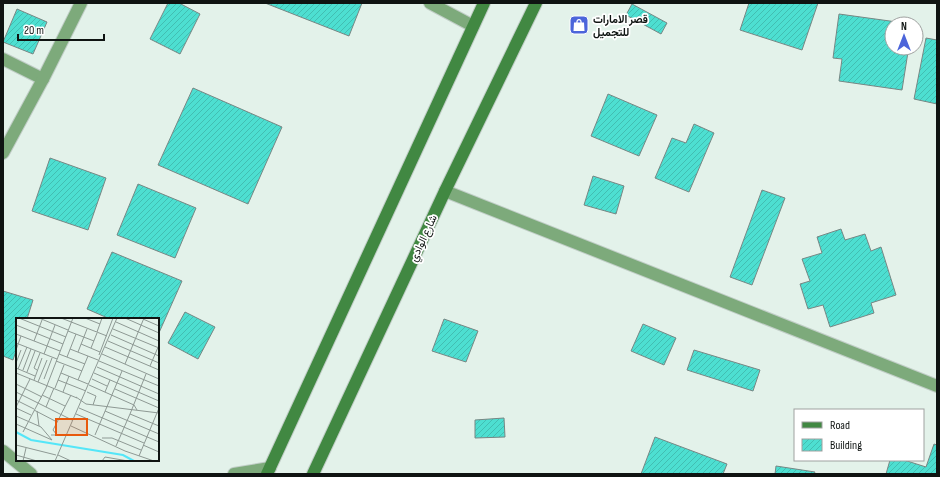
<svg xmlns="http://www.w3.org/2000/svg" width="940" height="477" font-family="'Sofia Sans Condensed',Vazirmatn,sans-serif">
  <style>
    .building { fill: url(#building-hatch); stroke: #778784 }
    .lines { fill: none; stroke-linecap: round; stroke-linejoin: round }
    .street-casing { stroke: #c1cec7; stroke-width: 14 }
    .secondary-casing { stroke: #c1cec7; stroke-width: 14 }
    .street { stroke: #7daa7b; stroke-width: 12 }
    .secondary { stroke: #418842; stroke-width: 12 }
    .labels { text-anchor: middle; stroke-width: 3.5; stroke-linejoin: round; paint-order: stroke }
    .poi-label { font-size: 11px; font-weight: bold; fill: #0f1412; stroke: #fff; text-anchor: start }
    .street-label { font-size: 11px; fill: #0f1412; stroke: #fff }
    .inset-river { fill: none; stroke: #54e6f8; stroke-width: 2 }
    .inset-road { fill: none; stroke: #8e9994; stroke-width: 1 }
    .view { fill: #e8590c; fill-opacity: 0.15; stroke: #e8590c; stroke-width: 2 }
    .inset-edge { fill: none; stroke: #0f1412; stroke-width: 2 }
  </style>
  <defs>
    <pattern id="building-hatch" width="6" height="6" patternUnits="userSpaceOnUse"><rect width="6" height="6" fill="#4ddfd1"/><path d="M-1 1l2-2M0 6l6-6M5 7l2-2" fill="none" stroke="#42beb2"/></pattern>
  </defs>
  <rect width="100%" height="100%" fill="#e3f2ea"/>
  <g class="building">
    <path d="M 168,3 L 179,3 L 200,14 L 180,54 L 150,39 Z"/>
    <path d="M 265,3 L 362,3 L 349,36 Z"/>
    <path d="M 749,3 L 818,3 L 802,50 L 740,30 Z"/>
    <path d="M 632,4 L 667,23 L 661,34 L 626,15 Z"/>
    <path d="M 17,9 L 47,22 L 33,54 L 3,42 Z"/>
    <path d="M 839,14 L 897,22 L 897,24 L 892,24 L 892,48 L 893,50 L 908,52 L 902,90 L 839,81 L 842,59 L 833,58 Z"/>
    <path d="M 926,38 L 937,40 L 937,104 L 914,99 Z"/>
    <path d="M 193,88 L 282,127 L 248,204 L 158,165 Z"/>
    <path d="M 608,94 L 657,115 L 639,156 L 591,136 Z"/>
    <path d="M 694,124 L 714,133 L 689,192 L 655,178 L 672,138 L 686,143 Z"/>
    <path d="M 50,158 L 106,178 L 88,230 L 32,211 Z"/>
    <path d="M 593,176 L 624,186 L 616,214 L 584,205 Z"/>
    <path d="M 138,184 L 196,208 L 175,258 L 117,235 Z"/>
    <path d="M 762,190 L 785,198 L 752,285 L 730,277 Z"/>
    <path d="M 841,229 L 845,240 L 865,234 L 871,251 L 881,247 L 896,295 L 871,303 L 874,313 L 830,327 L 823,305 L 808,309 L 800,284 L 810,281 L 802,259 L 822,253 L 817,237 Z"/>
    <path d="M 112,252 L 182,281 L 158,335 L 158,319 L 110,319 L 87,309 Z"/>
    <path d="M 3,291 L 33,300 L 27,319 L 17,319 L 17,348 L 13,360 L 3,356 Z"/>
    <path d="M 185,312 L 215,327 L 198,359 L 168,343 Z"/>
    <path d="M 444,319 L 478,331 L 466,362 L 432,351 Z"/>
    <path d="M 643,324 L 676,338 L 664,365 L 631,351 Z"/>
    <path d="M 694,350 L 760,370 L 753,391 L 687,370 Z"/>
    <path d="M 504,418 L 505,437 L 475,438 L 475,420 Z"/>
    <path d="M 655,437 L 727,464 L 723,474 L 641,474 Z"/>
    <path d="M 934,444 L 937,445 L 937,474 L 886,474 L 890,460 L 904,460 L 926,467 Z"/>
    <path d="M 776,466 L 815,472 L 814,474 L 775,474 Z"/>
  </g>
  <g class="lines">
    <g class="street-casing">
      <g id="street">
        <path d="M 430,3 L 473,26"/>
        <path d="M 3,59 L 43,79"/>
        <path d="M 3,153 L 43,79 L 81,3"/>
        <path d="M 445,191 L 937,386"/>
        <path d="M 3,451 L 31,474"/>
        <path d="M 234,474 L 270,468"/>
      </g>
    </g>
    <g class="secondary-casing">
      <g id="secondary">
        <path d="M 267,474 L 484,3"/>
        <path d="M 313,474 L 445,191 L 536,3"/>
      </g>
    </g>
    <use href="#street" class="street"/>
    <use href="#secondary" class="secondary"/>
  </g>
  <defs>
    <g id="shop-square" transform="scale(1)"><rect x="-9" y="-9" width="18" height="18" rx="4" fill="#4c65da" stroke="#fff"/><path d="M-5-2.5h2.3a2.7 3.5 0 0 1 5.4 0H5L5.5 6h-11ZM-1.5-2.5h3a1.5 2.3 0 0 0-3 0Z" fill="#fff"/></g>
  </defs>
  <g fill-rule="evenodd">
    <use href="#shop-square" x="579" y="25"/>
  </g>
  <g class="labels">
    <g class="poi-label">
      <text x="593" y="23">قصر الامارات<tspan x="593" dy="13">للتجميل</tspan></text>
    </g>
    <g class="street-label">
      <text transform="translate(423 238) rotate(-65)" y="4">شارع الوادي</text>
    </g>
  </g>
  <g transform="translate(16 318)">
    <rect width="143" height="143" fill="#e3f2ea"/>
    <path class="inset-river" d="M 0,114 L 15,122 L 107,137 L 118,143"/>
    <path class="inset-road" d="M 3,0 L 50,19M 23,0 L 52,12M 45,0 L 91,18M 69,0 L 84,6M 109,0 L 143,15M 127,1 L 143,8M 100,4 L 143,23M 0,7 L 47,26M 97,11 L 143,30M 52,13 L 78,23M 81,14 L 86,0M 0,16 L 44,33M 95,17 L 143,38M 18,23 L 26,2M 92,23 L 143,45M 0,25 L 41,41M 65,26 L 84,34M 89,29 L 143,52M 75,30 L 81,15M 54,31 L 82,42M 0,32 L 5,18M 62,34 L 71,11M 28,36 L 39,7M 43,36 L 69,46M 86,36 L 143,61M 83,37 L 97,0M 51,39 L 60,16M 40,43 L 66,53M 83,43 L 143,68M 0,45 L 5,32M 109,46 L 128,0M 134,48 L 143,27M 81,49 L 143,76M 0,50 L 19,58M 2,51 L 11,29M 7,52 L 15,31M 21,52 L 18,50 L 24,35M 11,54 L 19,33M 0,55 L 61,80M 45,55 L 72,66M 78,55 L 143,83M 130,56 L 114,96 L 143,108M 28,61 L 36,40M 76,61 L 91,68M 18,62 L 26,40M 42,62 L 70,73M 62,62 L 72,38M 22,64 L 31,42M 0,66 L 26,79M 73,67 L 118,87 L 121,92M 39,70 L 48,47M 99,71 L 143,90M 0,74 L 56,102M 47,74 L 53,58M 71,74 L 80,78 L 77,87M 89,74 L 94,62M 26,77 L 49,88M 60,79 L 70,86 L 143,95M 0,82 L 18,91M 0,89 L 14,61M 30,89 L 38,70M 0,90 L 15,97M 63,90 L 143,124M 18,92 L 41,104M 21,93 L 23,108M 89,93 L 143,116M 60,96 L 128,125M 0,98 L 25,109 L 36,122M 0,106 L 36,122M 55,108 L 109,133 L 138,143M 7,114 L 30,70 L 57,0M 35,117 L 49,117M 41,117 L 37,112 L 55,77M 79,117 L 106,53M 86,120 L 96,120 L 125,132M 0,127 L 40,137M 127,127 L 143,134M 100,128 L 114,96M 0,137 L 21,143M 42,137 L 55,143M 123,138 L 143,90M 7,143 L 10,130M 39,143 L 101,0M 86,143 L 89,139 L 112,143"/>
    <path class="view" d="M 40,101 L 71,101 L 71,117 L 40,117 Z"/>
    <rect width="143" height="143" class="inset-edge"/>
  </g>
  <rect width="940" height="477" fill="none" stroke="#0f1412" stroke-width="8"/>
  <rect x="794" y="409" width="130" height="52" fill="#ffffff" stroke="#9fa1a0"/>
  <rect x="802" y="422" width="20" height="6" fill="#418842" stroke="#9fa1a0"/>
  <text x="830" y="429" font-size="12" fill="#0f1412">Road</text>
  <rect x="802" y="439" width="20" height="12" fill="url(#building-hatch)" stroke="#9fa1a0"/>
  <text x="830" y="449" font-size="12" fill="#0f1412">Building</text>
  <g transform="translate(904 36)"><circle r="19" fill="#ffffff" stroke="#9fa1a0"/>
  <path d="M0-3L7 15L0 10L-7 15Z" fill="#4c65da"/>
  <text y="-6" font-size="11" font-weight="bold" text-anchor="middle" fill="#0f1412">N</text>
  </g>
  <path d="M18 34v6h86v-6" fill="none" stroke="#0f1412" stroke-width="2"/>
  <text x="24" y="34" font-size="12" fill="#0f1412" stroke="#ffffff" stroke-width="3" paint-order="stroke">20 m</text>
</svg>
